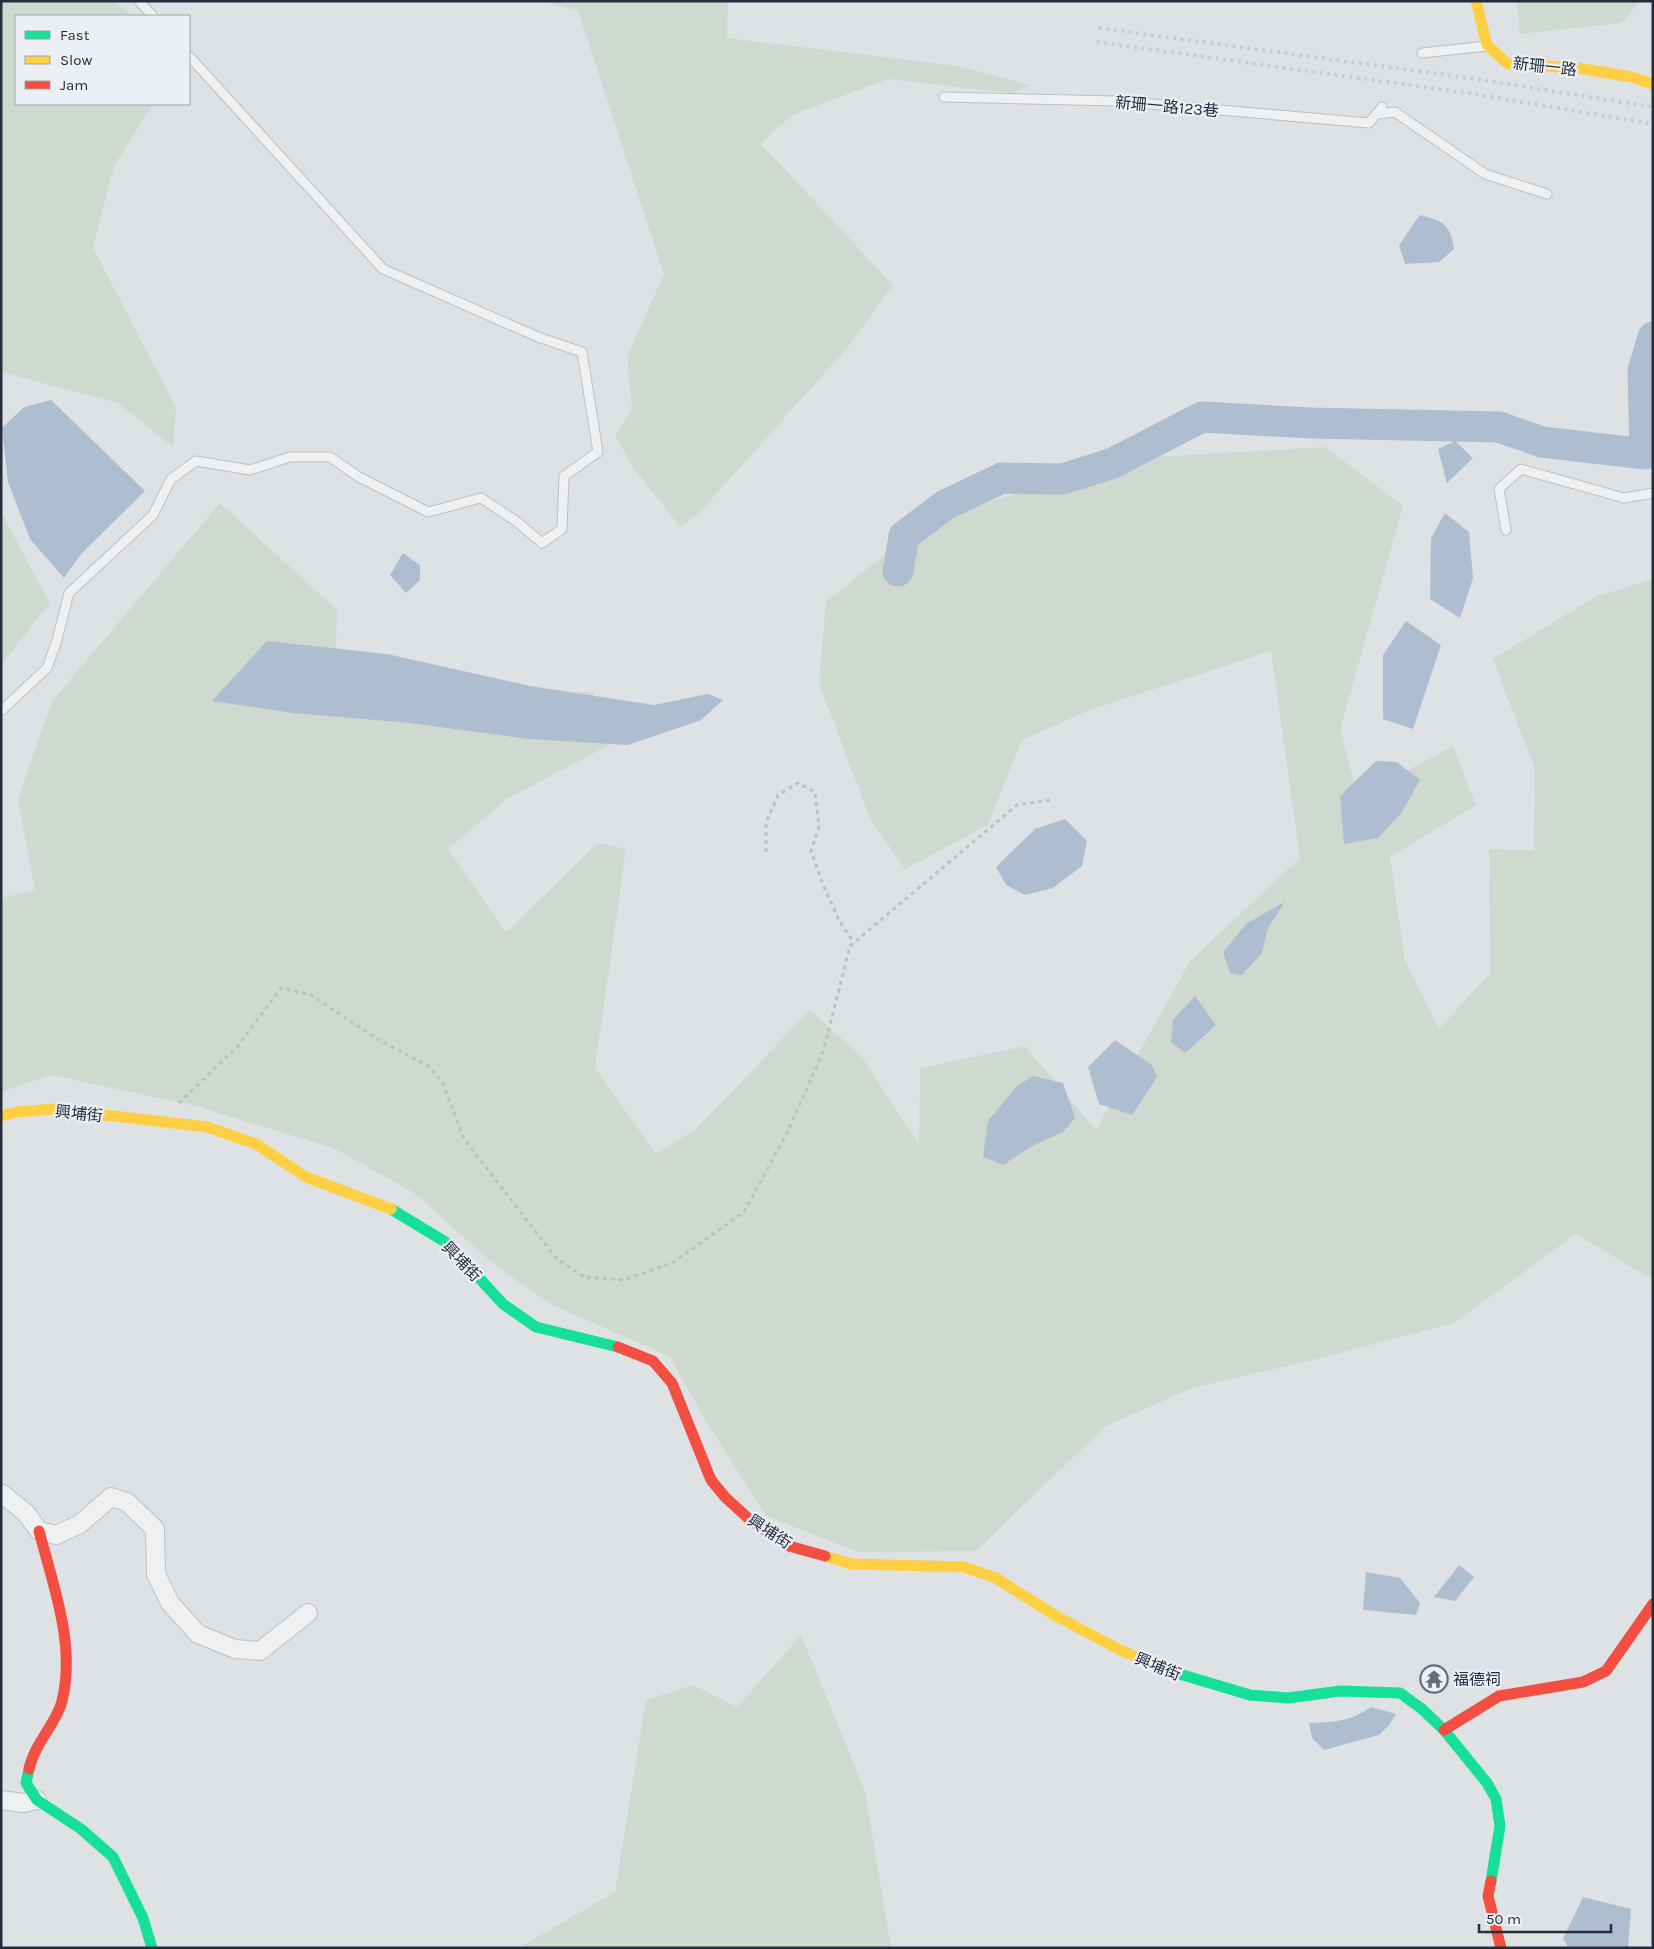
<svg xmlns="http://www.w3.org/2000/svg" width="1654" height="1949" font-family="Karla,'Noto Sans TC',sans-serif">
  <style>
    .green { fill: #cfd9d0 }
    .water { fill: #adbed1 }
    .lines { fill: none; stroke-linecap: round; stroke-linejoin: round }
    .river { stroke: #adbed1; stroke-width: 31 }
    .lane-casing { stroke: #bdc0c3; stroke-width: 11 }
    .street-casing { stroke: #bdc0c3; stroke-width: 20 }
    .path { stroke: #bfc0c5; stroke-width: 3; stroke-dasharray: 4 4; stroke-linecap: butt }
    .lane { stroke: #eff0f2; stroke-width: 9 }
    .street { stroke: #eff0f2; stroke-width: 18 }
    .fast { stroke: #16e098; stroke-width: 11 }
    .slow { stroke: #ffcf43; stroke-width: 11 }
    .jam { stroke: #f24e42; stroke-width: 11 }
    .rail { stroke: #c8cacd; stroke-width: 4; stroke-dasharray: 2.5 5; stroke-linecap: butt }
    .labels { text-anchor: middle; stroke-width: 4.5; stroke-linejoin: round; paint-order: stroke }
    .street-label { font-size: 16px; fill: #262e3e; stroke: #ecf0f5 }
    .poi-label { font-size: 16px; fill: #262e3e; stroke: #ecf0f5; text-anchor: start }
  </style>
  <rect width="100%" height="100%" fill="#dfe2e5"/>
  <g class="green">
    <path d="M 1,1 L 114,1 L 133,16 L 16,16 L 16,104 L 153,104 L 114,166 L 93,248 L 176,407 L 173,447 L 118,403 L 1,372 Z"/>
    <path d="M 542,1 L 728,1 L 727,38 L 959,66 L 1030,85 L 1011,93 L 888,79 L 792,115 L 761,144 L 893,285 L 848,347 L 702,510 L 681,528 L 632,466 L 615,435 L 632,409 L 627,357 L 664,274 L 578,11 Z"/>
    <path d="M 1517,1 L 1640,1 L 1622,23 L 1520,34 Z"/>
    <path d="M 1325,447 L 1403,506 L 1340,730 L 1358,797 L 1453,746 L 1476,805 L 1390,857 L 1405,961 L 1439,1029 L 1490,973 L 1489,849 L 1534,850 L 1535,770 L 1493,659 L 1595,597 L 1653,579 L 1653,1280 L 1576,1234 L 1454,1323 L 1313,1360 L 1192,1388 L 1106,1426 L 976,1551 L 858,1552 L 766,1516 L 706,1421 L 669,1356 L 552,1305 L 496,1266 L 413,1192 L 333,1148 L 196,1106 L 51,1075 L 1,1092 L 1,898 L 35,890 L 18,799 L 52,701 L 220,503 L 337,610 L 335,694 L 593,692 L 611,744 L 507,799 L 448,849 L 506,932 L 598,843 L 626,849 L 595,1068 L 656,1154 L 696,1129 L 810,1010 L 862,1057 L 919,1145 L 920,1068 L 1025,1046 L 1096,1130 L 1190,961 L 1300,858 L 1271,651 L 1087,711 L 1022,740 L 988,825 L 905,869 L 870,819 L 819,683 L 826,602 L 922,524 L 1121,459 Z"/>
    <path d="M 1,512 L 50,603 L 1,665 Z"/>
    <path d="M 801,1635 L 865,1791 L 891,1948 L 519,1948 L 615,1892 L 646,1700 L 693,1685 L 737,1707 Z"/>
  </g>
  <g class="water">
    <path d="M 1420,215 C 1443,221 1450,224 1454,249 L 1439,262 L 1405,264 L 1399,245 Z"/>
    <path d="M 51,400 L 145,491 L 81,554 L 64,578 L 30,539 L 8,482 L 2,428 L 24,407 Z"/>
    <path d="M 1455,441 L 1473,458 L 1447,483 L 1438,449 Z"/>
    <path d="M 1445,513 L 1469,532 L 1473,578 L 1460,618 L 1430,599 L 1431,538 Z"/>
    <path d="M 403,553 L 420,565 L 420,580 L 406,593 L 390,575 Z"/>
    <path d="M 1406,621 L 1441,645 L 1413,729 L 1383,719 L 1383,655 Z"/>
    <path d="M 267,641 L 387,654 L 530,686 L 654,705 L 708,694 L 723,700 L 701,720 L 628,745 L 529,739 L 410,723 L 293,713 L 212,701 Z"/>
    <path d="M 1376,761 L 1397,762 L 1420,780 L 1402,812 L 1378,838 L 1344,844 L 1340,796 Z"/>
    <path d="M 1065,819 L 1087,841 L 1082,866 L 1053,888 L 1025,895 L 1006,885 L 996,867 L 1035,829 Z"/>
    <path d="M 1285,902 L 1268,928 L 1262,953 L 1242,975 L 1230,973 L 1223,952 L 1247,923 Z"/>
    <path d="M 1195,996 L 1216,1025 L 1185,1053 L 1171,1042 L 1173,1020 Z"/>
    <path d="M 1115,1040 L 1152,1065 L 1157,1077 L 1132,1115 L 1099,1104 L 1088,1067 Z"/>
    <path d="M 1033,1076 L 1063,1083 L 1075,1118 L 1063,1132 L 1034,1145 L 1003,1165 L 983,1157 L 988,1121 L 1016,1087 Z"/>
    <path d="M 1459,1565 L 1474,1577 L 1455,1601 L 1434,1597 Z"/>
    <path d="M 1366,1572 L 1400,1578 L 1420,1603 L 1416,1615 L 1363,1610 Z"/>
    <path d="M 1371,1707 L 1396,1714 L 1389,1725 L 1379,1735 L 1324,1750 L 1312,1738 L 1309,1723 C 1334,1722 1349,1722 1371,1707 Z"/>
    <path d="M 1583,1897 L 1631,1909 L 1628,1948 L 1569,1948 L 1563,1939 Z"/>
  </g>
  <g class="lines">
    <path class="river" d="M 898,571 L 904,536 L 945,505 L 1002,478 L 1063,479 L 1113,463 L 1202,417 L 1311,423 L 1499,427 L 1542,442 L 1645,454 L 1643,371 L 1653,337"/>
    <g class="lane-casing">
      <g id="lane">
        <path d="M 139,1 L 153,16"/>
        <path d="M 1422,53 L 1487,46"/>
        <path d="M 944,97 L 1116,101 L 1369,123 L 1382,107"/>
        <path d="M 1376,114 L 1395,112 L 1485,174 L 1547,194"/>
        <path d="M 1506,530 L 1499,489 L 1521,469 L 1624,498 L 1653,493"/>
        <path d="M 1,711 L 47,668 L 57,640 L 69,593 L 153,515 L 171,479 L 196,461 L 250,470 L 290,457 L 330,457 L 359,477 L 428,512 L 481,498 L 516,521 L 542,543 L 562,529 L 564,476 L 598,452 L 582,352 L 538,337 L 383,269 L 189,56"/>
      </g>
    </g>
    <g class="street-casing">
      <g id="street">
        <path d="M 1,1493 L 26,1513 L 39,1531 L 56,1535 L 80,1524 L 111,1497 L 127,1502 L 155,1529 L 156,1574 L 170,1603 L 198,1634 L 235,1649 L 260,1651 L 308,1613"/>
        <path d="M 1,1800 L 23,1803 L 37,1800"/>
      </g>
    </g>
    <g class="path">
      <path d="M 766,852 L 766,823 L 778,795 L 798,783 L 815,792 L 819,826 L 811,851 L 824,887 L 840,922 L 854,943"/>
      <path d="M 179,1103 L 237,1047 L 281,988 L 311,995 L 379,1040 L 428,1066 L 442,1081 L 464,1139 L 556,1258 L 584,1277 L 624,1280 L 674,1262 L 744,1212 L 787,1133 L 823,1052 L 850,946 L 1017,805 L 1051,800"/>
    </g>
    <use href="#lane" class="lane"/>
    <use href="#street" class="street"/>
    <g class="fast">
      <path d="M 391,1209 L 447,1243 L 503,1304 L 536,1327 L 618,1347"/>
      <path d="M 1166,1670 L 1250,1695 L 1288,1698 L 1340,1691 L 1400,1693 L 1422,1709 L 1444,1730 L 1487,1783 L 1496,1799 L 1500,1826 L 1491,1881"/>
      <path d="M 29,1769 L 26,1783 L 37,1800 L 81,1829 L 113,1857 L 143,1918 L 152,1948"/>
    </g>
    <g class="slow">
      <path d="M 1476,1 L 1487,45 L 1508,64 L 1578,68 L 1631,77 L 1653,84"/>
      <path d="M 1,1116 L 17,1112 L 54,1109 L 207,1127 L 256,1144 L 306,1177 L 391,1209"/>
      <path d="M 825,1556 L 851,1564 L 964,1567 L 996,1578 L 1056,1616 L 1120,1650 L 1166,1670"/>
    </g>
    <g class="jam">
      <path d="M 618,1347 L 653,1361 L 672,1383 L 711,1480 L 725,1497 L 749,1519 L 789,1546 L 825,1556"/>
      <path d="M 1444,1730 L 1499,1696 L 1583,1682 L 1606,1671 L 1653,1604"/>
      <path d="M 29,1769 C 35,1742 57,1723 62,1701 C 76,1645 53,1585 39,1531"/>
      <path d="M 1491,1881 L 1488,1896 L 1501,1948"/>
    </g>
    <g class="rail">
      <path d="M 1099,28 L 1476,79 L 1653,107"/>
      <path d="M 1097,42 L 1474,94 L 1653,124"/>
    </g>
  </g>
  <defs>
    <g id="temple-ring" transform="scale(1.4375)"><circle r="9.5" fill="#ecf0f5" stroke="#676d78" stroke-width="1.5"/><path d="M0-6L5-2H3V0L6.5 2.5H4V6H1.5V3h-3V6H-4V2.5H-6.5L-3 0V-2H-5Z" fill="#676d78"/></g>
  </defs>
  <g fill-rule="evenodd">
    <use href="#temple-ring" x="1434" y="1679"/>
  </g>
  <g class="labels">
    <g class="street-label">
      <text transform="translate(1545 66) rotate(6)" y="6">新珊一路</text>
      <text transform="translate(1167 106) rotate(5)" y="6">新珊一路123巷</text>
      <text transform="translate(79 1113) rotate(6)" y="6">興埔街</text>
      <text transform="translate(462 1261) rotate(46)" y="6">興埔街</text>
      <text transform="translate(770 1531) rotate(33)" y="6">興埔街</text>
      <text transform="translate(1158 1666) rotate(22)" y="6">興埔街</text>
    </g>
    <g class="poi-label">
      <text x="1453" y="1685">福德祠</text>
    </g>
  </g>
  <rect width="1654" height="1949" fill="none" stroke="#262e3e" stroke-width="5"/>
  <rect x="15" y="15" width="175" height="90" fill="#ecf0f5" stroke="#9da2ac"/>
  <rect x="25" y="31" width="25" height="8" fill="#16e098" stroke="#9da2ac"/>
  <text x="60" y="40" font-size="15" fill="#262e3e">Fast</text>
  <rect x="25" y="56" width="25" height="8" fill="#ffcf43" stroke="#9da2ac"/>
  <text x="60" y="65" font-size="15" fill="#262e3e">Slow</text>
  <rect x="25" y="81" width="25" height="8" fill="#f24e42" stroke="#9da2ac"/>
  <text x="60" y="90" font-size="15" fill="#262e3e">Jam</text>
  <path d="M1479 1924v8h132v-8" fill="none" stroke="#262e3e" stroke-width="2.5"/>
  <text x="1486" y="1924" font-size="15" fill="#262e3e" stroke="#ecf0f5" stroke-width="4" paint-order="stroke">50 m</text>
</svg>
